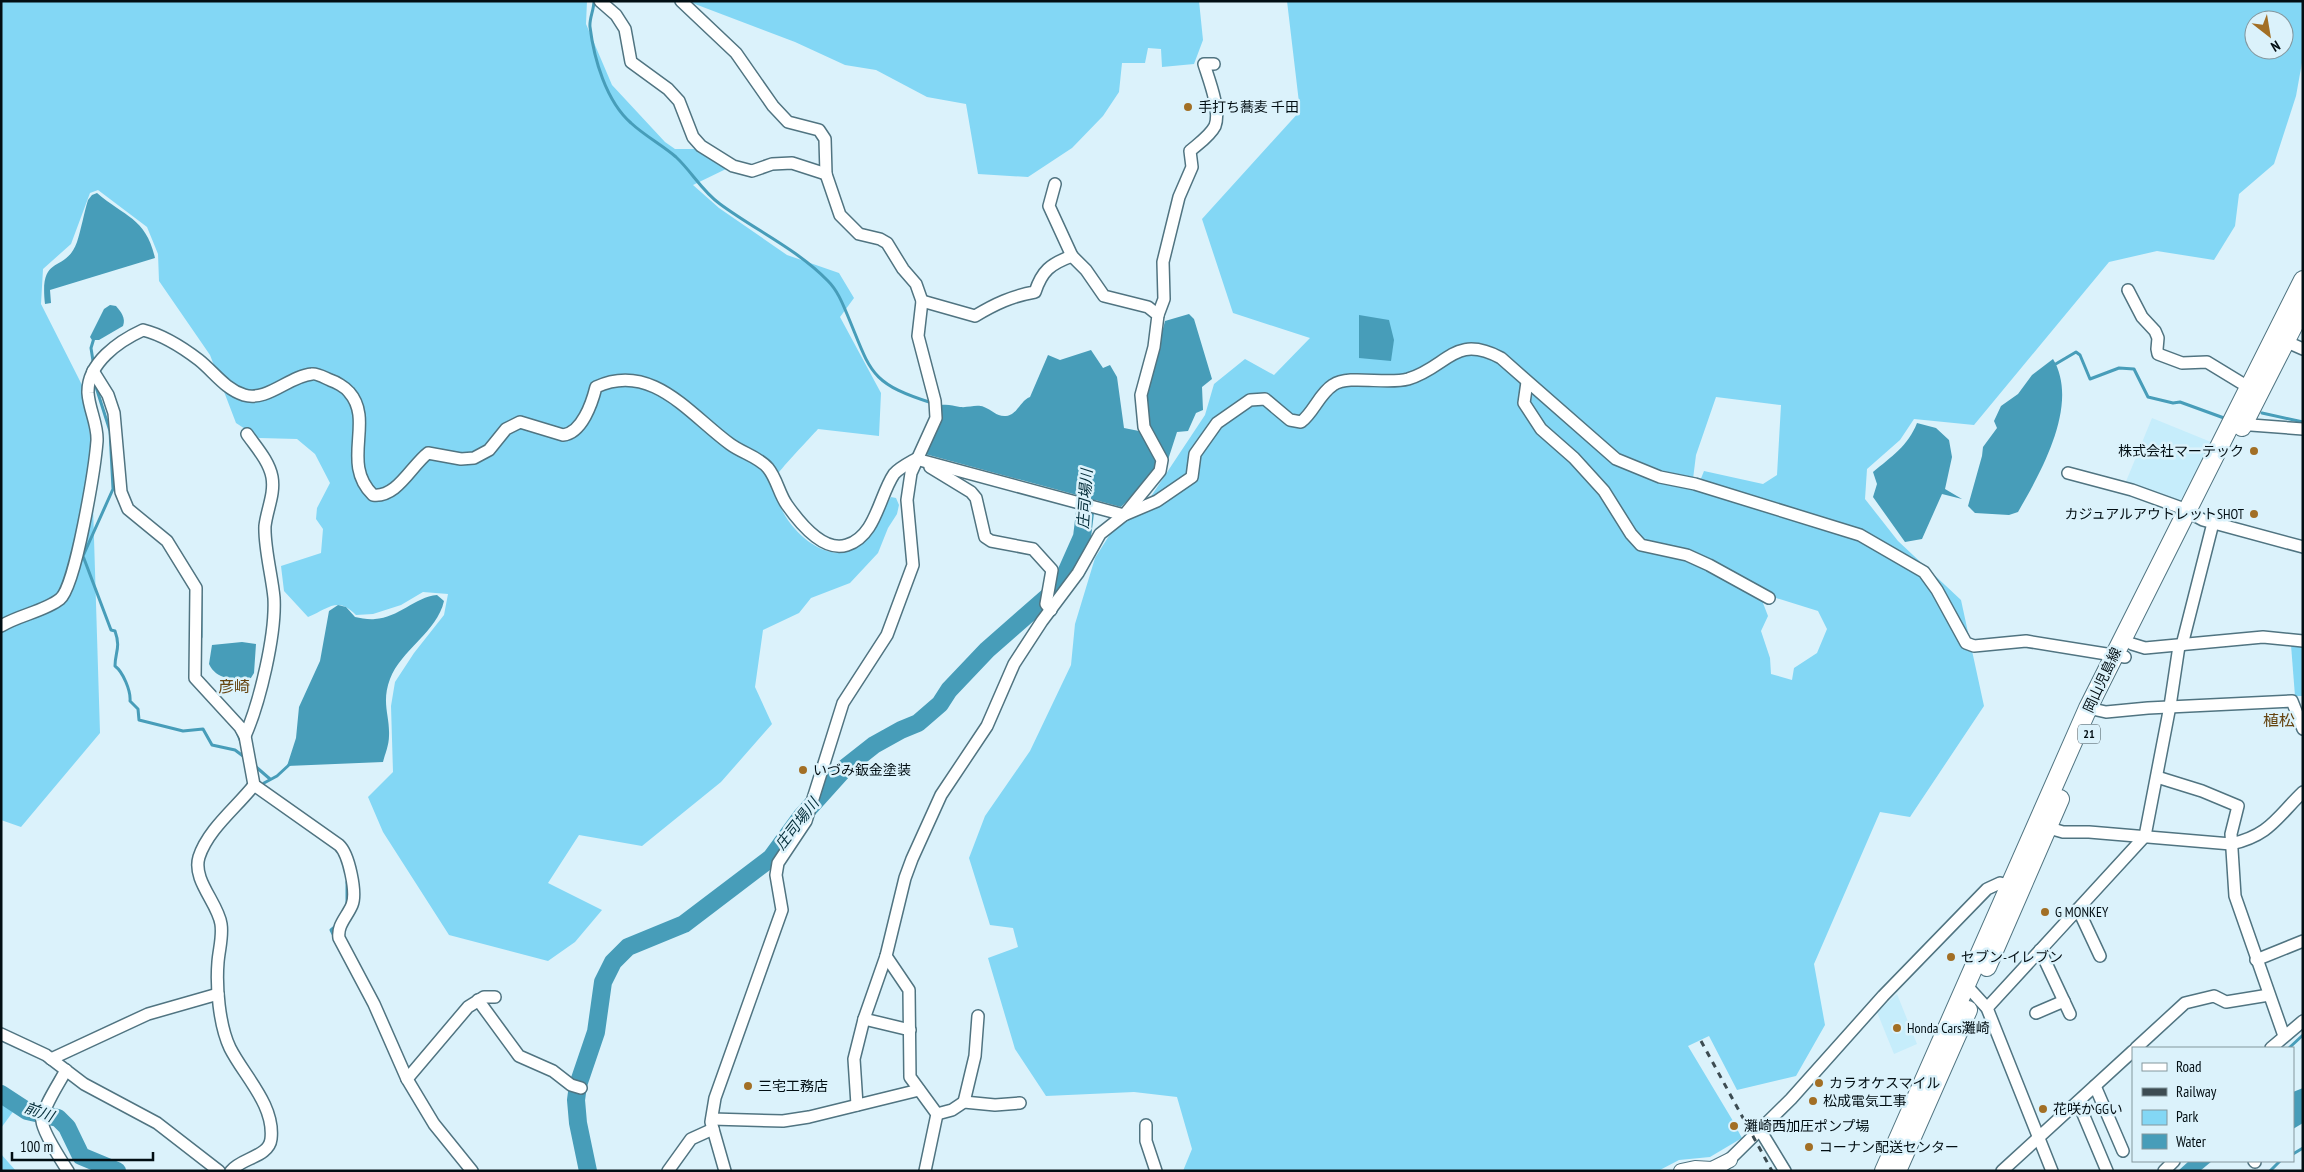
<svg xmlns="http://www.w3.org/2000/svg" width="2304" height="1172" font-family="'PT Sans Narrow','Noto Sans JP',sans-serif">
  <style>
    .built { fill: #c6edfb }
    .green { fill: #83d7f5; fill-rule: evenodd }
    .water { fill: #479db9 }
    .lines { fill: none; stroke-linecap: round; stroke-linejoin: round }
    .stream { stroke: #479db9; stroke-width: 3 }
    .river { stroke: #479db9; stroke-width: 18 }
    .minor-casing { stroke: #507481; stroke-width: 14 }
    .tertiary-casing { stroke: #507481; stroke-width: 16 }
    .primary-casing { stroke: #507481; stroke-width: 20 }
    .minor { stroke: #fff; stroke-width: 11 }
    .tertiary { stroke: #fff; stroke-width: 14 }
    .primary { stroke: #fff; stroke-width: 18 }
    .rail { stroke: #3d4c52; stroke-width: 3; stroke-dasharray: 6 6; stroke-linecap: butt }
    .poi-dot { fill: #a26f25; stroke: #dbf2fb; stroke-width: 2 }
    .labels { text-anchor: middle; stroke-width: 5; stroke-linejoin: round; paint-order: stroke }
    .shield { fill: #dbf2fb; stroke: #435259; stroke-width: 1 }
    .shield-label { font-size: 12px; font-weight: bold; fill: #020e13 }
    .poi-label { font-size: 14px; fill: #020e13; stroke: #dbf2fb; text-anchor: start }
    .street-label { font-size: 14px; fill: #020e13; stroke: #dbf2fb }
    .water-label { font-size: 15px; font-style: italic; fill: #042e3a; stroke: #dbf2fb }
    .quarter-label { font-size: 16px; fill: #65430f; stroke: #dbf2fb }
  </style>
  <rect width="100%" height="100%" fill="#dbf2fb"/>
  <g class="built">
    <path d="M 2152,418 L 2211,442 L 2179,504 L 2125,484 Z"/>
    <path d="M 1897,994 L 1917,1044 L 1894,1054 L 1877,1012 Z"/>
  </g>
  <g class="green">
    <path d="M 1,1 L 587,1 L 586,24 L 612,85 L 665,142 L 675,149 L 696,149 L 726,169 L 693,185 L 719,208 L 787,255 L 839,273 L 854,298 L 840,317 L 881,393 L 879,436 L 818,429 C 812,436 777,472 776,477 C 768,509 814,563 849,551 C 865,545 882,512 891,497 L 896,498 L 899,505 L 897,514 L 888,528 L 878,553 L 850,583 L 811,598 L 799,613 L 763,630 L 755,687 L 772,724 L 721,782 L 642,846 L 579,835 L 548,883 L 602,910 L 575,942 L 548,961 L 449,935 L 383,832 L 368,797 L 393,772 L 391,706 L 395,682 L 414,653 L 444,615 L 448,594 L 423,592 L 401,605 L 373,614 L 356,615 C 338,596 329,608 308,617 L 284,591 L 281,566 L 321,553 L 323,529 L 316,519 L 317,508 L 330,483 L 315,454 L 297,439 L 259,438 L 236,423 L 210,355 L 159,281 L 158,254 L 147,227 L 98,190 L 90,193 L 71,244 L 43,269 L 41,304 L 82,385 L 91,441 L 100,733 L 21,827 L 1,820 Z"/>
    <path d="M 687,1 L 1199,1 L 1203,40 L 1194,64 L 1162,67 L 1161,49 L 1148,48 L 1145,63 L 1122,63 L 1119,92 L 1103,116 L 1072,148 L 1028,177 L 978,174 L 966,104 L 927,97 L 876,70 L 845,65 L 795,42 Z"/>
    <path d="M 1287,1 L 2303,1 L 2303,57 L 2296,96 L 2274,164 L 2239,194 L 2235,226 L 2214,260 L 2157,251 L 2109,262 L 1974,425 L 1914,419 L 1900,440 L 1867,469 L 1865,499 L 1898,541 L 1961,600 L 1984,706 L 1910,817 L 1880,812 L 1814,964 L 1825,1025 L 1796,1076 L 1737,1090 L 1709,1036 L 1688,1046 L 1733,1121 L 1729,1124 L 1733,1131 L 1737,1129 L 1742,1138 L 1710,1157 L 1679,1160 L 1658,1171 L 1183,1171 L 1192,1149 L 1177,1097 L 1134,1092 L 1046,1096 L 1015,1049 L 988,958 L 1018,947 L 1013,928 L 990,925 L 969,858 L 985,816 L 1030,751 L 1071,665 L 1075,624 L 1095,558 L 1112,531 L 1140,513 L 1205,415 L 1214,384 L 1245,359 L 1274,375 L 1310,338 L 1233,313 L 1202,219 L 1300,111 ZM 2254,20 L 2284,20 L 2284,50 L 2254,50 ZM 1716,397 L 1781,405 L 1777,475 L 1763,484 L 1704,471 L 1700,481 L 1693,479 L 1696,455 ZM 1776,598 L 1818,611 L 1827,629 L 1817,653 L 1794,668 L 1792,680 L 1771,674 L 1770,658 L 1761,631 L 1768,616 L 1763,603 Z"/>
    <path d="M 2291,645 L 2303,645 L 2303,696 L 2295,696 Z"/>
    <path d="M 1,1100 L 15,1109 L 1,1128 Z"/>
    <path d="M 1,1154 L 16,1171 L 1,1171 Z"/>
  </g>
  <g class="water">
    <path d="M 97,193 C 125,217 146,218 155,258 L 50,290 L 51,303 L 45,304 C 39,252 65,275 77,242 C 81,230 84,213 88,200 L 92,195 Z"/>
    <path d="M 110,305 L 116,306 C 121,312 126,318 123,326 L 99,340 L 92,340 L 90,337 L 104,309 Z"/>
    <path d="M 1189,314 L 1194,319 L 1212,379 L 1202,387 L 1203,410 L 1196,413 L 1188,431 L 1177,432 L 1167,463 L 1146,424 L 1146,394 L 1165,321 Z"/>
    <path d="M 1359,315 L 1389,320 L 1394,340 L 1391,361 L 1359,358 Z"/>
    <path d="M 1091,350 L 1103,368 L 1110,365 L 1117,377 L 1124,428 L 1139,431 L 1157,459 L 1153,475 L 1121,507 L 925,454 L 940,424 L 941,405 C 949,404 953,406 960,407 C 969,408 976,404 984,407 C 992,410 997,417 1006,416 C 1018,414 1020,401 1030,397 L 1048,355 L 1060,360 Z"/>
    <path d="M 2053,359 C 2080,404 2041,472 2018,512 L 2009,515 L 1975,513 L 1968,506 L 1982,456 L 1983,447 L 1997,428 L 1994,421 L 2001,406 L 2018,394 L 2032,375 Z"/>
    <path d="M 1917,423 L 1936,428 L 1949,440 L 1952,457 L 1945,489 L 1962,499 L 1942,494 L 1922,539 L 1905,542 L 1873,497 L 1877,484 L 1873,472 C 1891,457 1908,446 1917,423 Z"/>
    <path d="M 437,595 L 444,601 C 437,632 401,650 390,679 C 381,703 390,715 389,736 C 389,745 385,754 383,762 L 287,766 L 296,738 L 299,707 L 320,661 L 329,611 L 338,605 L 346,607 L 355,617 C 361,618 369,620 375,619 C 398,618 415,597 437,595 Z"/>
    <path d="M 242,642 L 256,644 L 254,673 L 249,681 C 235,679 216,680 209,664 L 212,645 Z"/>
    <path d="M 2303,1088 L 2303,1123 L 2293,1129 L 2293,1092 Z"/>
    <path d="M 2189,1161 L 2212,1161 L 2200,1171 L 2178,1171 Z"/>
  </g>
  <g class="lines">
    <g class="stream">
      <path d="M 594,1 C 594,10 589,19 590,27 C 594,59 606,101 631,123 C 645,136 662,145 676,157 C 692,172 702,191 720,204 C 755,230 797,249 828,281 C 837,290 842,302 847,314 C 871,371 868,383 932,403"/>
      <path d="M 93,361 L 91,348 L 94,338"/>
      <path d="M 2054,365 L 2076,352 L 2080,355 L 2090,379 L 2119,368 L 2134,369 L 2148,397 L 2173,403 L 2180,402 L 2224,418"/>
      <path d="M 96,387 L 110,431 L 113,489 L 83,556 L 111,630 L 115,631 C 121,648 115,652 115,666 C 123,672 131,691 130,701 L 138,709 L 139,720 L 183,731 L 203,729 L 212,745 L 235,750 L 243,756"/>
      <path d="M 2262,413 L 2303,422"/>
      <path d="M 201,637 L 201,596"/>
      <path d="M 237,732 L 242,745"/>
      <path d="M 255,766 L 270,779"/>
      <path d="M 264,783 L 277,776 L 290,764"/>
      <path d="M 347,882 L 347,904"/>
      <path d="M 335,938 L 331,930 L 337,925"/>
      <path d="M 2289,1048 L 2303,1035"/>
      <path d="M 2293,1154 L 2303,1148"/>
      <path d="M 2270,1171 L 2280,1161"/>
    </g>
    <g class="river">
      <path d="M 1,1094 L 27,1111 L 58,1118 L 67,1127 L 81,1156 L 117,1171"/>
      <path d="M 588,1171 L 578,1123 L 576,1100 L 578,1085 L 596,1032 L 603,982 L 613,962 L 628,947 L 684,924 L 771,858 L 801,817 L 846,767 L 874,745 L 901,730 L 918,723 L 940,704 L 949,690 L 987,650 L 1052,593 L 1066,573 L 1082,537 L 1088,488"/>
    </g>
    <g class="minor-casing">
      <g id="minor">
        <path d="M 600,1 L 616,15 L 625,29 L 631,62 L 668,89 L 679,101 L 693,137 L 701,146 L 733,166 L 752,171 L 772,164 L 792,163 L 826,174"/>
        <path d="M 681,1 L 736,53 L 773,106 L 788,122 L 819,130 L 825,139 L 826,174 L 840,215 L 859,234 L 880,239 L 887,243 L 903,269 L 916,284 L 922,301 L 918,336 L 935,401 L 936,418 L 911,473 L 907,500 L 913,565 L 887,635 L 843,703 L 806,821 L 778,863 L 776,875 L 782,910 L 715,1098 L 711,1122 L 725,1171"/>
        <path d="M 1055,184 L 1049,206 L 1072,256"/>
        <path d="M 2128,290 L 2142,317 L 2155,331 L 2158,338 L 2157,349 L 2158,354 L 2182,363 L 2207,362 L 2253,390"/>
        <path d="M 922,301 L 975,316 C 995,304 1012,296 1035,292 C 1042,271 1050,264 1072,256 L 1086,270 L 1104,296 L 1148,307 L 1158,315 L 1154,347 L 1141,395 L 1144,427 L 1162,460 L 1160,471 L 1125,514"/>
        <path d="M 1158,315 L 1164,299 L 1163,262 L 1179,197 L 1192,167 L 1190,151 C 1198,144 1210,136 1215,126 C 1221,110 1209,80 1204,64 L 1214,64"/>
        <path d="M 2280,339 L 2303,349"/>
        <path d="M 93,371 L 108,395 L 114,413 L 121,492 L 128,509 L 167,541 L 196,588 L 195,678 L 240,727 L 245,736 L 254,785 L 339,845 C 349,854 357,893 352,905 C 347,917 337,925 339,938 L 374,1004 L 407,1079 L 434,1124 L 472,1171"/>
        <path d="M 1527,382 L 1524,403 L 1541,429 L 1574,458 L 1604,491 L 1631,534 L 1641,545 L 1687,555 L 1709,565 L 1769,598"/>
        <path d="M 2240,419 L 2251,425 L 2303,429"/>
        <path d="M 930,467 L 971,492 L 976,498 L 985,537 L 991,541 L 1033,549 L 1052,570 L 1046,604 L 1051,610"/>
        <path d="M 2068,473 L 2132,490 L 2179,507 L 2203,520 L 2303,547"/>
        <path d="M 1,626 C 19,615 45,611 60,599 C 76,586 95,466 97,441 C 98,425 89,409 88,393 C 87,363 119,341 143,330 C 163,335 182,347 199,360 C 214,372 225,389 244,395 C 267,402 289,376 312,374 C 317,373 325,378 330,380 C 336,382 345,387 349,392 C 375,421 340,463 373,495 C 397,498 411,466 428,453 L 461,459 L 474,458 L 489,450 L 506,429 L 520,422 L 563,435 C 582,433 592,403 596,387 C 652,361 690,415 730,444 C 742,453 759,457 768,468 C 777,479 779,494 787,505 C 799,522 823,553 847,545 C 876,536 879,496 894,474 C 899,468 909,463 916,459 L 1124,515"/>
        <path d="M 2132,644 L 2145,648 L 2263,637 L 2303,641"/>
        <path d="M 2182,645 L 2213,523"/>
        <path d="M 2088,708 L 2106,712 L 2148,708 L 2292,701 L 2303,729"/>
        <path d="M 245,736 C 260,702 276,634 274,598 C 272,576 264,547 265,526 C 267,509 275,494 272,477 C 269,461 256,447 247,434"/>
        <path d="M 2157,777 L 2202,791 L 2238,806 L 2231,834 L 2235,896 L 2284,1036"/>
        <path d="M 2042,826 L 2063,832 L 2089,832 L 2231,844 C 2270,835 2276,818 2303,792"/>
        <path d="M 2078,909 L 2100,956"/>
        <path d="M 2040,950 L 2070,1014"/>
        <path d="M 2256,960 L 2303,941"/>
        <path d="M 1966,985 L 1987,1008 L 2052,1171"/>
        <path d="M 478,1000 L 519,1056 L 553,1071 L 571,1085 L 581,1088"/>
        <path d="M 1987,1008 L 2145,836 L 2170,706 L 2179,646"/>
        <path d="M 2036,1013 L 2064,1001"/>
        <path d="M 864,1019 L 910,1030"/>
        <path d="M 1,1034 L 46,1055 L 84,1084 L 157,1123 L 219,1171"/>
        <path d="M 2136,1048 L 2185,1003 L 2214,996 L 2226,1002 L 2269,995"/>
        <path d="M 2271,1048 L 2303,1021"/>
        <path d="M 51,1059 L 148,1014 L 218,994"/>
        <path d="M 66,1070 C 60,1082 42,1108 42,1121 C 43,1133 61,1160 68,1171"/>
        <path d="M 407,1079 L 468,1007 L 484,997 L 495,997"/>
        <path d="M 2095,1086 L 2123,1151"/>
        <path d="M 964,1102 L 975,1056 L 978,1016"/>
        <path d="M 2078,1102 L 2107,1171"/>
        <path d="M 857,1105 L 854,1059 L 864,1019 L 886,956"/>
        <path d="M 937,1114 L 952,1110 L 964,1102 L 995,1105 L 1020,1103"/>
        <path d="M 712,1119 L 783,1121 L 809,1117 L 919,1090"/>
        <path d="M 1146,1125 L 1146,1141 L 1156,1171"/>
        <path d="M 1760,1130 L 1785,1171"/>
        <path d="M 2254,1161 L 2255,1162"/>
        <path d="M 1724,1165 L 1791,1099 L 1883,996 L 1987,889 L 2000,883 L 2015,887"/>
        <path d="M 231,1171 C 241,1158 269,1157 271,1139 C 275,1105 244,1076 230,1048 C 219,1025 216,986 218,962 C 219,949 223,937 221,924 C 218,903 192,880 199,857 C 208,829 237,807 254,785"/>
        <path d="M 668,1171 L 691,1139 L 713,1129"/>
        <path d="M 925,1171 L 937,1114 L 910,1077 L 909,990 L 886,956 L 905,878 L 912,859 L 941,795 L 987,726 L 1014,664 L 1042,621 L 1078,573 L 1100,534 L 1124,515 L 1157,501 L 1192,477 L 1195,454 L 1217,423 L 1250,400 L 1265,399 L 1290,420 L 1301,422 C 1314,412 1319,394 1333,385 C 1349,374 1386,385 1408,379 C 1448,367 1454,333 1501,358 L 1616,459 L 1660,477 L 1695,484 L 1860,535 L 1924,572 L 1937,590 L 1966,643 L 1974,646 L 2026,641 L 2125,657"/>
        <path d="M 2002,1171 L 2133,1051"/>
        <path d="M 2164,1171 L 2174,1161"/>
      </g>
    </g>
    <g class="tertiary-casing">
      <path id="tertiary" d="M 1681,1171 L 1695,1168 L 1712,1169 L 1730,1160"/>
    </g>
    <g class="primary-casing">
      <g id="primary">
        <path d="M 2242,427 L 2303,307"/>
        <path d="M 1987,967 L 2060,799"/>
        <path d="M 1884,1171 L 2088,708 L 2303,280"/>
        <path d="M 1897,1171 L 1968,1010"/>
      </g>
    </g>
    <use href="#minor" class="minor"/>
    <use href="#tertiary" class="tertiary"/>
    <use href="#primary" class="primary"/>
    <path class="rail" d="M 1701,1041 L 1772,1171"/>
  </g>
  <g class="poi-dot">
    <circle cx="1188" cy="107" r="5"/>
    <circle cx="2254" cy="451" r="5"/>
    <circle cx="2254" cy="514" r="5"/>
    <circle cx="803" cy="770" r="5"/>
    <circle cx="2045" cy="912" r="5"/>
    <circle cx="1951" cy="957" r="5"/>
    <circle cx="1897" cy="1028" r="5"/>
    <circle cx="1819" cy="1083" r="5"/>
    <circle cx="748" cy="1086" r="5"/>
    <circle cx="1813" cy="1101" r="5"/>
    <circle cx="2043" cy="1109" r="5"/>
    <circle cx="1734" cy="1126" r="5"/>
    <circle cx="1809" cy="1147" r="5"/>
  </g>
  <g class="labels">
    <rect class="shield" x="2078" y="724.5" width="22" height="19" rx="4"/>
    <g class="shield-label">
      <text x="2089" y="738">21</text>
    </g>
    <g class="poi-label">
      <text x="1198" y="112">手打ち蕎麦 千田</text>
      <text x="2244" y="456" text-anchor="end">株式会社マーテック</text>
      <text x="2244" y="519" text-anchor="end">カジュアルアウトレットSHOT</text>
      <text x="813" y="775">いづみ鈑金塗装</text>
      <text x="2055" y="917">G MONKEY</text>
      <text x="1961" y="962">セブン-イレブン</text>
      <text x="1907" y="1033">Honda Cars灘崎</text>
      <text x="1829" y="1088">カラオケスマイル</text>
      <text x="758" y="1091">三宅工務店</text>
      <text x="1823" y="1106">松成電気工事</text>
      <text x="2053" y="1114">花咲かGGい</text>
      <text x="1744" y="1131">灘崎西加圧ポンプ場</text>
      <text x="1819" y="1152">コーナン配送センター</text>
    </g>
    <g class="street-label">
      <text transform="translate(2102 680) rotate(-65)" y="5">岡山児島線</text>
    </g>
    <g class="water-label">
      <text transform="translate(1085 499) rotate(-86)" y="5">庄司場川</text>
      <text transform="translate(797 824) rotate(-52)" y="5">庄司場川</text>
      <text transform="translate(39 1112) rotate(20)" y="5">前川</text>
    </g>
    <g class="quarter-label">
      <text x="234" y="692">彦崎</text>
      <text x="2279" y="726">植松</text>
    </g>
  </g>
  <rect width="2304" height="1172" fill="none" stroke="#020e13" stroke-width="5"/>
  <rect x="2132" y="1047" width="162" height="115" fill="#dbf2fb" stroke="#84979e"/>
  <rect x="2142" y="1063" width="25" height="8" fill="#ffffff" stroke="#84979e"/>
  <text x="2176" y="1072" font-size="15" fill="#020e13">Road</text>
  <rect x="2142" y="1088" width="25" height="8" fill="#3d4c52" stroke="#84979e"/>
  <text x="2176" y="1097" font-size="15" fill="#020e13">Railway</text>
  <rect x="2142" y="1110" width="25" height="15" fill="#83d7f5" stroke="#84979e"/>
  <text x="2176" y="1122" font-size="15" fill="#020e13">Park</text>
  <rect x="2142" y="1134" width="25" height="15" fill="#479db9" stroke="#84979e"/>
  <text x="2176" y="1147" font-size="15" fill="#020e13">Water</text>
  <g transform="translate(2269 35) rotate(149)"><circle r="24" fill="#dbf2fb" stroke="#84979e"/>
  <path d="M0-4L9 19L0 12L-9 19Z" fill="#a26f25"/>
  <text y="-8" font-size="14" font-weight="bold" text-anchor="middle" fill="#020e13">N</text>
  </g>
  <path d="M12 1152v8h141v-8" fill="none" stroke="#020e13" stroke-width="2.5"/>
  <text x="20" y="1152" font-size="15" fill="#020e13" stroke="#dbf2fb" stroke-width="4" paint-order="stroke">100 m</text>
</svg>
